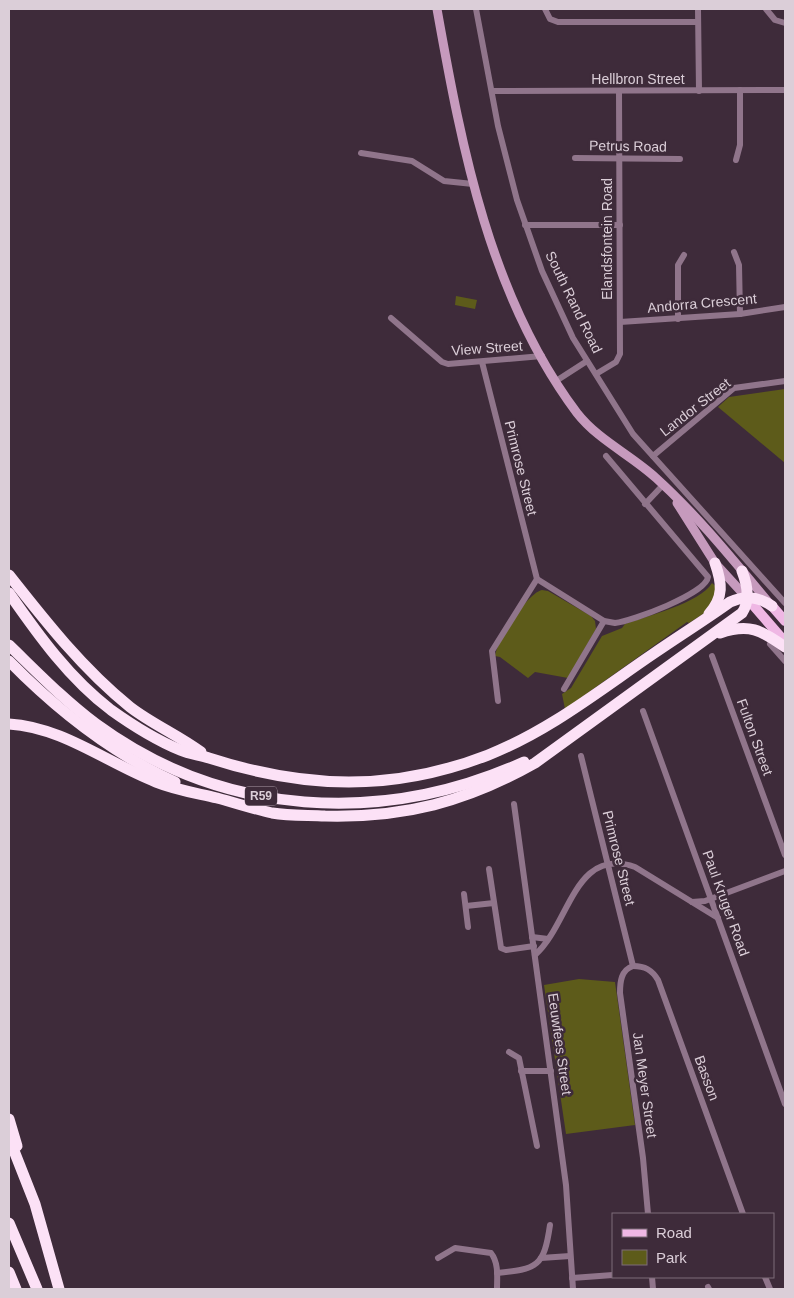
<svg xmlns="http://www.w3.org/2000/svg" width="794" height="1298" font-family="Helvetica,sans-serif">
  <style>
    .green { fill: #5d5b1a }
    .lines { fill: none; stroke-linecap: round; stroke-linejoin: round }
    .minor { stroke: #90758b; stroke-width: 6 }
    .secondary { stroke: #c69abd; stroke-width: 9 }
    .primary { stroke: #efb7e4; stroke-width: 10 }
    .motorway { stroke: #fce1f6; stroke-width: 11 }
    .labels { text-anchor: middle; stroke-width: 5; stroke-linejoin: round; paint-order: stroke }
    .shield { fill: #3e2b3a; stroke: #ac9da9; stroke-width: 1 }
    .shield-label { font-size: 12px; font-weight: bold; fill: #dbced8 }
    .street-label { font-size: 14px; fill: #dbced8; stroke: #3e2b3a }
  </style>
  <rect width="100%" height="100%" fill="#3e2b3a"/>
  <g class="green">
    <path d="M 456,296 L 477,300 L 475,309 L 455,305 Z"/>
    <path d="M 785,389 L 785,463 L 718,407 L 729,397 Z"/>
    <path d="M 712,583 L 720,590 L 712,608 L 689,623 L 687,622 L 565,709 L 562,694 L 571,688 L 602,636 L 622,628 L 625,624 C 647,616 700,603 712,583 Z"/>
    <path d="M 542,590 L 548,591 L 591,616 L 595,621 L 596,629 L 568,678 L 535,672 L 528,678 L 500,657 L 495,656 C 497,641 527,593 542,590 Z"/>
    <path d="M 579,979 L 615,982 L 635,1125 L 566,1134 L 544,985 Z"/>
  </g>
  <g class="lines">
    <g class="minor">
      <path d="M 476,9 L 498,126 L 517,200 L 542,271 L 573,338 L 633,434 L 785,603"/>
      <path d="M 545,9 L 550,19 L 558,22 L 698,22"/>
      <path d="M 698,9 L 699,91"/>
      <path d="M 766,9 L 775,20 L 785,23"/>
      <path d="M 492,91 L 785,90"/>
      <path d="M 361,153 L 412,161 L 444,181 L 473,184"/>
      <path d="M 575,158 L 680,159"/>
      <path d="M 736,160 L 740,145 L 740,90"/>
      <path d="M 525,225 L 620,225"/>
      <path d="M 734,252 L 739,265 L 740,314"/>
      <path d="M 391,318 L 442,362 L 448,364 L 542,356"/>
      <path d="M 678,319 L 678,265 L 684,255"/>
      <path d="M 620,322 L 740,314 L 785,307"/>
      <path d="M 482,362 L 537,579 L 604,621 L 615,623 C 632,621 706,594 708,577 L 606,456"/>
      <path d="M 596,374 L 616,362 L 620,354 L 619,91"/>
      <path d="M 556,381 L 587,361"/>
      <path d="M 653,456 L 734,388 L 785,381"/>
      <path d="M 645,504 L 663,485"/>
      <path d="M 770,644 L 785,661"/>
      <path d="M 712,656 L 785,855"/>
      <path d="M 564,689 L 604,621"/>
      <path d="M 498,701 L 492,651 L 537,579"/>
      <path d="M 643,711 L 785,1104"/>
      <path d="M 581,756 L 633,966"/>
      <path d="M 514,804 L 566,1185 L 573,1289"/>
      <path d="M 489,869 L 501,948 L 506,950 L 534,946"/>
      <path d="M 464,894 L 468,927"/>
      <path d="M 692,902 L 705,901 L 785,871"/>
      <path d="M 466,906 L 494,903"/>
      <path d="M 532,937 L 548,939"/>
      <path d="M 535,955 C 570,924 574,846 635,867 L 718,918"/>
      <path d="M 633,966 C 645,966 652,970 658,980 L 743,1214"/>
      <path d="M 633,966 C 621,970 620,982 620,993 L 643,1158 L 648,1214"/>
      <path d="M 509,1052 L 519,1058 L 537,1146"/>
      <path d="M 521,1071 L 551,1071"/>
      <path d="M 438,1258 L 455,1248 L 491,1253 C 499,1263 497,1278 497,1289"/>
      <path d="M 541,1258 L 570,1256"/>
      <path d="M 497,1273 C 537,1269 544,1267 550,1225"/>
      <path d="M 652,1277 L 653,1289"/>
      <path d="M 765,1277 L 770,1289"/>
      <path d="M 572,1278 L 613,1275"/>
      <path d="M 708,1287 L 709,1289"/>
    </g>
    <g class="secondary">
      <path d="M 437,9 C 462,149 490,297 577,413 C 598,440 631,455 656,478 C 698,516 734,561 770,604"/>
      <path d="M 677,503 L 715,563 L 747,598"/>
    </g>
    <g class="primary">
      <path d="M 747,598 L 785,642"/>
      <path d="M 772,606 L 785,621"/>
    </g>
    <g class="motorway">
      <path d="M 9,575 C 46,622 83,669 130,707 C 152,724 178,735 201,752"/>
      <path d="M 9,593 C 39,636 69,678 111,710 C 132,725 156,740 180,750 C 189,754 199,755 209,758 C 305,789 393,792 488,755 C 549,731 600,690 653,654 C 679,636 705,620 730,602 C 745,595 759,597 772,606"/>
      <path d="M 709,614 C 724,597 722,583 715,563"/>
      <path d="M 720,633 C 749,623 761,630 785,647"/>
      <path d="M 9,645 C 37,672 64,700 96,724 C 223,817 382,826 524,762"/>
      <path d="M 9,661 C 58,711 111,753 175,782"/>
      <path d="M 9,724 C 62,727 107,763 156,782 C 176,790 196,793 217,798 C 236,803 254,809 272,813 C 290,816 308,815 325,816 C 404,818 466,802 535,763 L 742,613 C 751,600 747,584 742,571"/>
      <path d="M 9,1119 L 17,1146"/>
      <path d="M 9,1138 L 35,1204 L 59,1289"/>
      <path d="M 9,1223 L 37,1289"/>
      <path d="M 9,1272 L 16,1289"/>
    </g>
  </g>
  <g class="labels">
    <rect class="shield" x="245" y="786.5" width="32" height="19" rx="4"/>
    <g class="shield-label">
      <text x="261" y="800">R59</text>
    </g>
    <g class="street-label">
      <text x="638" y="84">Hellbron Street</text>
      <text transform="translate(628 146) rotate(1)" y="5">Petrus Road</text>
      <text transform="translate(607 239) rotate(-90)" y="5">Elandsfontein Road</text>
      <text transform="translate(574 302) rotate(64)" y="5">South Rand Road</text>
      <text transform="translate(702 303) rotate(-5)" y="5">Andorra Crescent</text>
      <text transform="translate(487 348) rotate(-4)" y="5">View Street</text>
      <text transform="translate(695 407) rotate(-38)" y="5">Landor Street</text>
      <text transform="translate(521 468) rotate(76)" y="5">Primrose Street</text>
      <text transform="translate(755 737) rotate(70)" y="5">Fulton Street</text>
      <text transform="translate(619 858) rotate(76)" y="5">Primrose Street</text>
      <text transform="translate(726 903) rotate(70)" y="5">Paul Kruger Road</text>
      <text transform="translate(560 1044) rotate(82)" y="5">Eeuwfees Street</text>
      <text transform="translate(707 1078) rotate(70)" y="5">Basson</text>
      <text transform="translate(645 1085) rotate(82)" y="5">Jan Meyer Street</text>
    </g>
  </g>
  <rect width="794" height="1298" fill="none" stroke="#dbced8" stroke-width="20"/>
  <rect x="612" y="1213" width="162" height="65" fill="#3e2b3a" stroke="#7d6c79"/>
  <rect x="622" y="1229" width="25" height="8" fill="#efb7e4" stroke="#7d6c79"/>
  <text x="656" y="1238" font-size="15" fill="#dbced8">Road</text>
  <rect x="622" y="1250" width="25" height="15" fill="#5d5b1a" stroke="#7d6c79"/>
  <text x="656" y="1263" font-size="15" fill="#dbced8">Park</text>
</svg>
